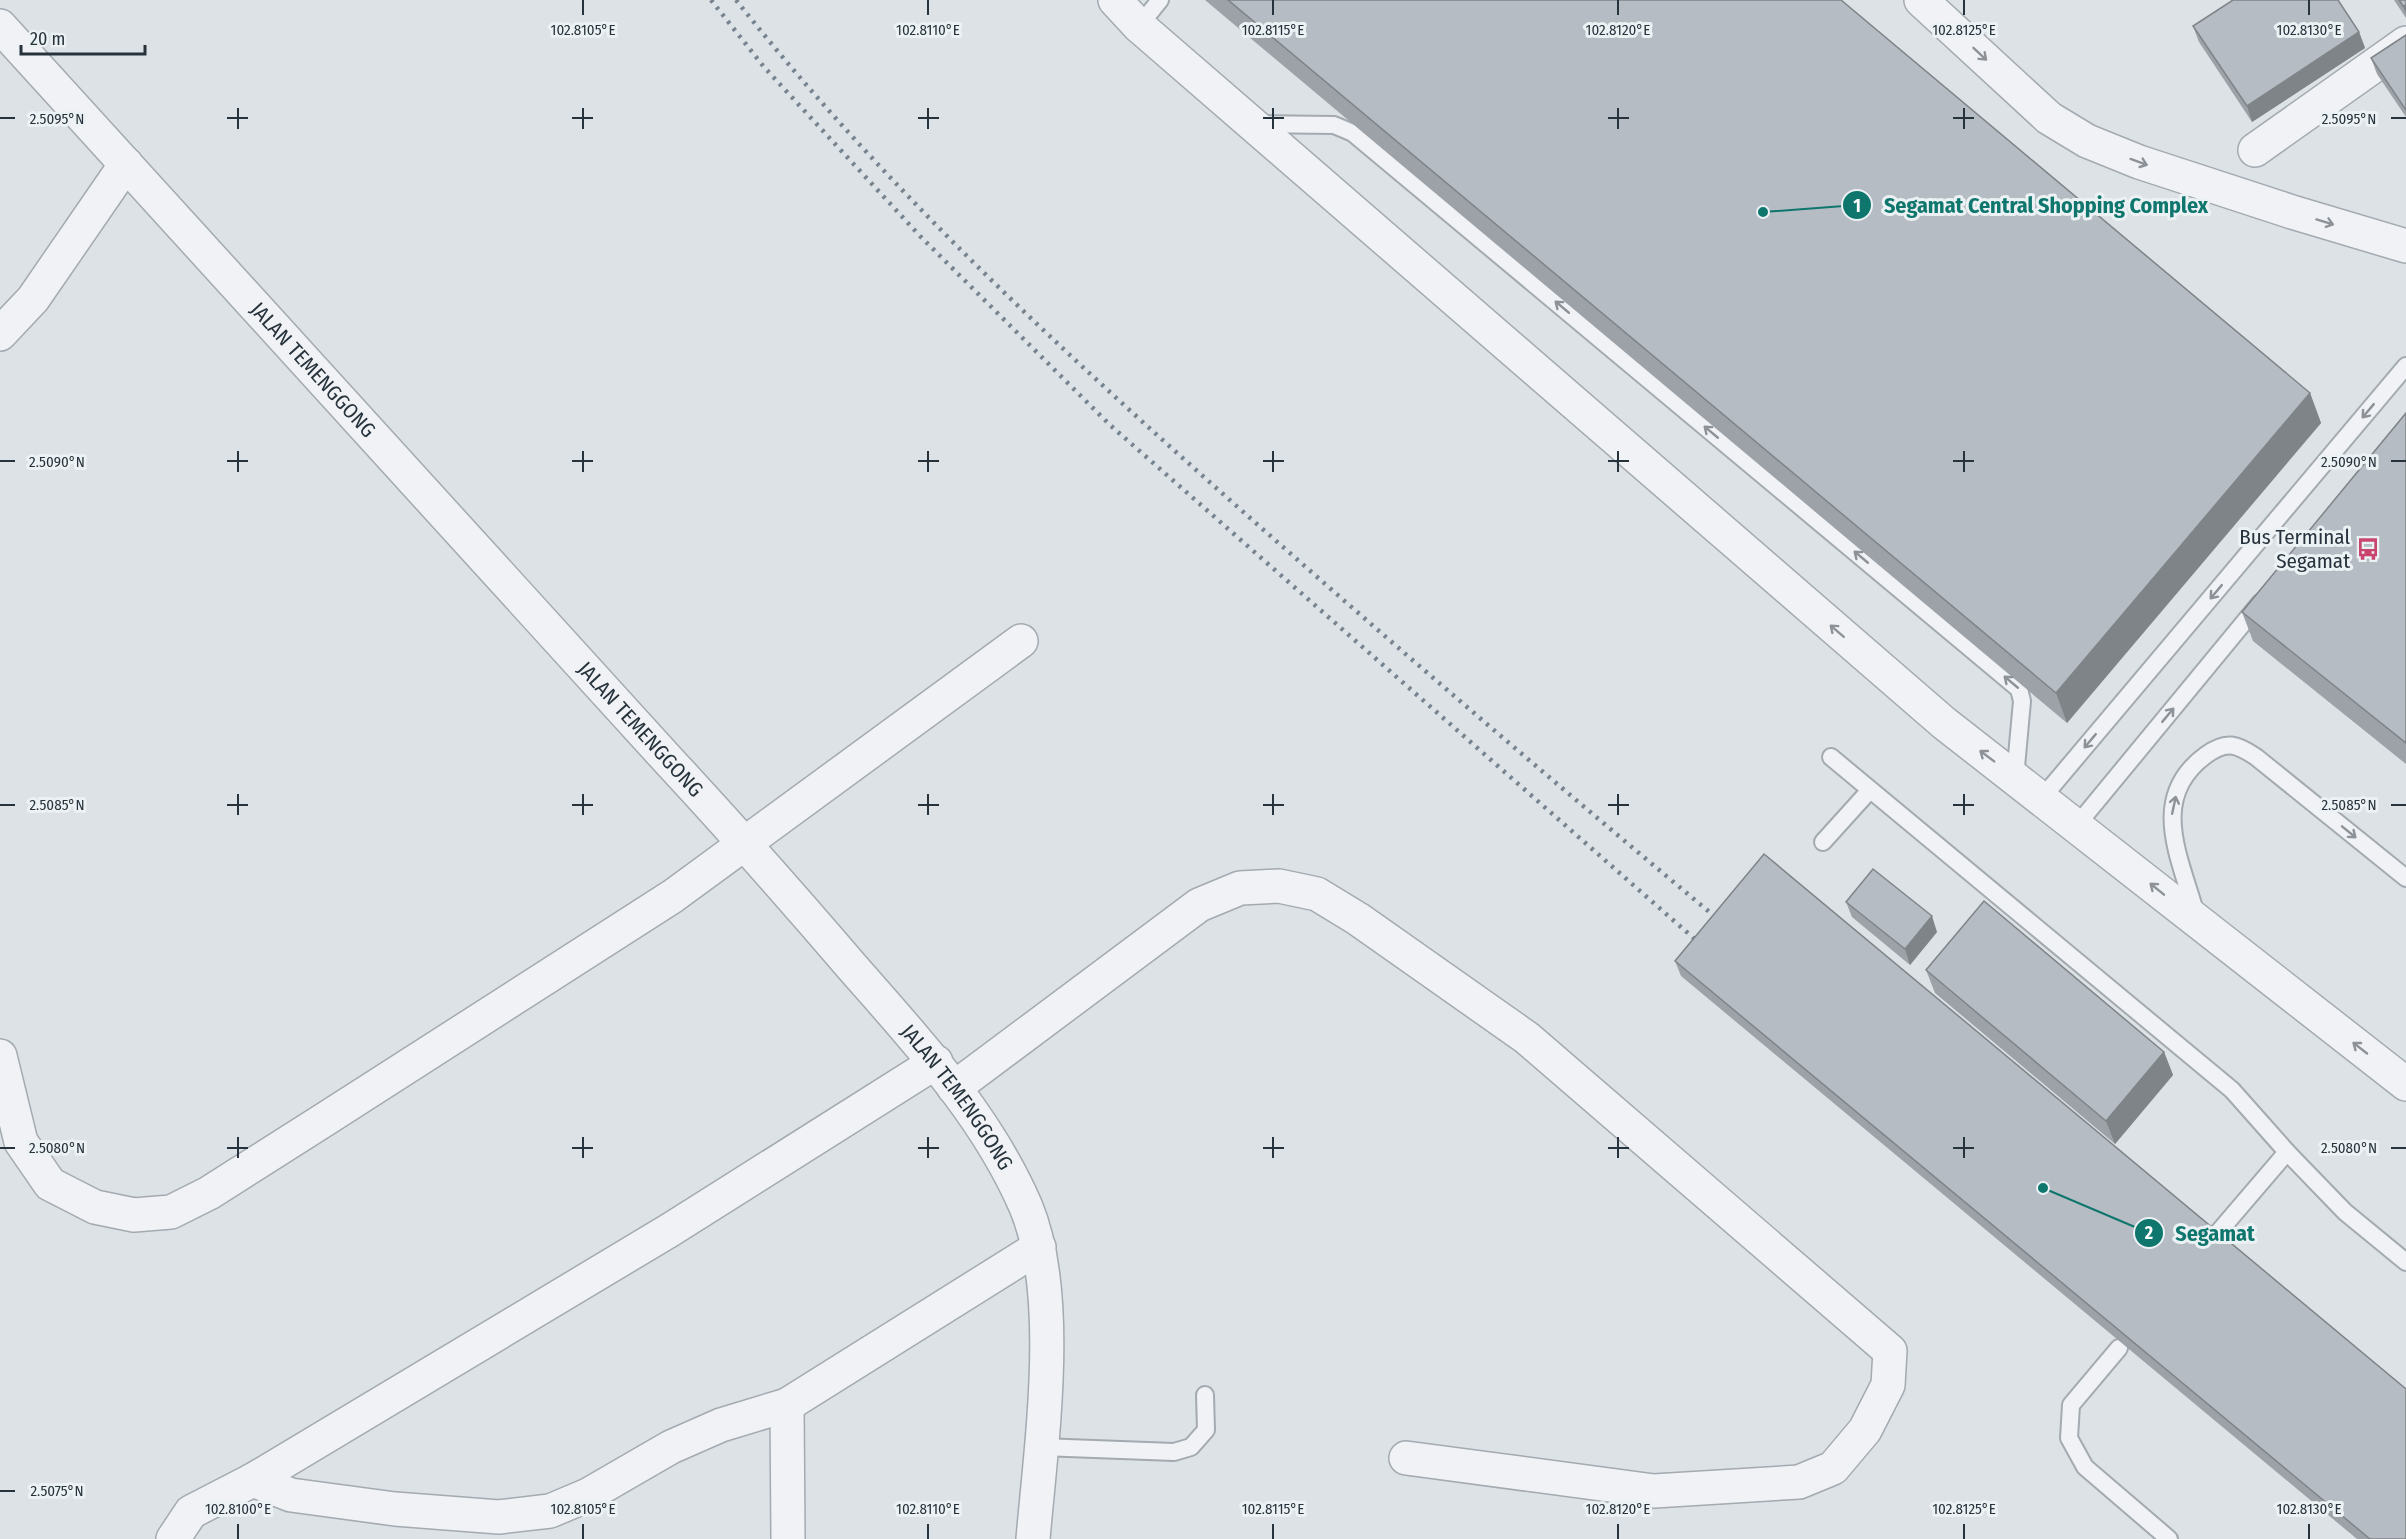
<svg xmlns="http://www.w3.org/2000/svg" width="2406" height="1539" font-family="'Fira Sans Condensed',sans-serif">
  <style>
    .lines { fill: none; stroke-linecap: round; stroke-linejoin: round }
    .service-casing { stroke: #a3aab0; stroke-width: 20 }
    .minor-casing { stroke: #a3aab0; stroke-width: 36 }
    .tertiary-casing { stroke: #a3aab0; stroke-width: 36 }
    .service { stroke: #f0f2f5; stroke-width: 16 }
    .minor { stroke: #f0f2f5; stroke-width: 33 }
    .tertiary { stroke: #f0f2f5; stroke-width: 33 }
    .rail { stroke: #77848f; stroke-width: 4.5; stroke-dasharray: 3 6; stroke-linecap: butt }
    .wall { fill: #9ca2a8 }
    .shaded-wall { fill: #7f8488 }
    .building { fill: #b5bcc3; stroke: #7f8488; stroke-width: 1.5 }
    .oneway { stroke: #8c9298 }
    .ticks { fill: none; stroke: #27333c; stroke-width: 2 }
    .labels { text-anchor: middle; stroke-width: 6; stroke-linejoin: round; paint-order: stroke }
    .street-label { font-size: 21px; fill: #27333c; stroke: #ecf1f4 }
    .poi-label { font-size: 21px; fill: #27333c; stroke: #ecf1f4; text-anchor: end }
    .ticks-label { font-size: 15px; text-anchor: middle; fill: #27333c; stroke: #ecf1f4; stroke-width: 6; stroke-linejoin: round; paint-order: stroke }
    .leader { fill: none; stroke: #0f766e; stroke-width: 2 }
    .callout-dot { fill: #0f766e; stroke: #ecf1f4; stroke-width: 2 }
    .mark-label { font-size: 18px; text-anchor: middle; font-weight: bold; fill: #fff }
    .callout-label { font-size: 22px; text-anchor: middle; font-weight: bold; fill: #0f766e; stroke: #ecf1f4; stroke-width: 6; stroke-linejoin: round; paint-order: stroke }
  </style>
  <rect width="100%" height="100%" fill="#dde2e6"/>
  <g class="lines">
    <g class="service-casing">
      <g id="service">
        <path d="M 1139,26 L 1160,0"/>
        <path d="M 1257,124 L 1334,125 L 1353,133 L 2019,689 L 2022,701 L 2015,778"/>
        <path d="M 1831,757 L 2232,1090 L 2287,1152 L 2345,1212 L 2406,1262"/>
        <path d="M 2042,798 L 2406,366"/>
        <path d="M 2077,825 L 2260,603"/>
        <path d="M 1823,842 L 1870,790"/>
        <path d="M 2196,915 C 2181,859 2147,798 2206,755 C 2226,740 2237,744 2256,757 L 2406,878"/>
        <path d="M 2216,1235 L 2287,1152"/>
        <path d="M 2119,1348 L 2071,1405 L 2069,1438 L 2085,1467 L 2169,1539"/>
        <path d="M 1041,1447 L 1174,1452 L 1191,1447 L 1206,1430 L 1205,1395"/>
      </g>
    </g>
    <g class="minor-casing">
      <g id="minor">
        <path d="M 1115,0 L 1139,26 L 1944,723 L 2406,1084"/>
        <path d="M 1921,0 L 2049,118 L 2087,141 L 2139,162 L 2292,212 L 2406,246"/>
        <path d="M 2255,150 L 2406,43"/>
        <path d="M 0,334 L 33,299 L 126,164"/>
        <path d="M 0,1056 L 21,1142 L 50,1184 L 95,1207 L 134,1215 L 171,1212 L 209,1193 L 327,1118 L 673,896 L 1021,641"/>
        <path d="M 954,1088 L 1199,905 L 1240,888 L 1279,886 L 1317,894 L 1358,919 L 1527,1038 L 1890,1351 L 1888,1385 L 1865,1430 L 1833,1468 L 1799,1482 L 1654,1491 L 1406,1458"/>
        <path d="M 787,1405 L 788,1539"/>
        <path d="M 253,1480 L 670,1230 L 936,1062"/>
        <path d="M 173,1539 L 191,1512 L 253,1480 L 291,1495 L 395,1509 L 499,1517 L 550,1511 L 588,1495 L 671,1447 L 721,1425 L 787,1405 L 1039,1247"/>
      </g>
    </g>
    <g class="tertiary-casing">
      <g id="tertiary">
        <path id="s1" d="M 0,26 C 223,271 446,516 669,761 C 732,829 793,898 853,968 C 918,1042 987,1116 1026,1207 C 1063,1296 1041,1444 1033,1539"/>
      </g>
    </g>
    <use href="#service" class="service"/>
    <use href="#minor" class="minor"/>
    <use href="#tertiary" class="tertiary"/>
    <g class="rail">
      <path d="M 711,0 L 764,67 L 920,236 L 1110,425 L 1706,949"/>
      <path d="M 736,0 C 887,191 1067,356 1249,517 C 1405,655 1564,791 1725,925"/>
    </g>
  </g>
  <g class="wall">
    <path d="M 1205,0 L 1841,0 L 2310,393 L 2321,423 L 2067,723 Z"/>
    <path d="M 2394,0 L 2406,0 L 2406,18 Z"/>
    <path d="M 2193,26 L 2359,32 L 2365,48 L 2252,122 L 2199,42 Z"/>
    <path d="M 2406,35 L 2406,117 L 2377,74 L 2371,58 Z"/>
    <path d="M 2406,413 L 2406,764 L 2253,641 L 2242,612 Z"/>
    <path d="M 1846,902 L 1937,932 L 1910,965 L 1852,917 Z"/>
    <path d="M 1675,961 L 2406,1539 L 2357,1539 L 1681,976 Z"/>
    <path d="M 1926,970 L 2164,1052 L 2173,1075 L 2115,1144 L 1935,993 Z"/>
  </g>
  <g class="shaded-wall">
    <path d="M 2406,5 L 2406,14 L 2403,6 Z"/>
    <path d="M 2359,32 L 2365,48 L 2252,122 L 2247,106 Z"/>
    <path d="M 2310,393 L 2321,423 L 2067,723 L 2056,693 Z"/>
    <path d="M 1932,916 L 1937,932 L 1910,965 L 1905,949 Z"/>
    <path d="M 2164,1052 L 2173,1075 L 2115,1144 L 2106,1121 Z"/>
  </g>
  <g class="building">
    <path d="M 1228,0 L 1841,0 L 2310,393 L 2056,693 Z"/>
    <path d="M 2233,0 L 2338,0 L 2359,32 L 2247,106 L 2193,26 Z"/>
    <path d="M 2399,0 L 2406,0 L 2406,5 L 2403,6 Z"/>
    <path d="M 2406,35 L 2406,110 L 2371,58 Z"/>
    <path d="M 2406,413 L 2406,743 L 2242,612 Z"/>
    <path d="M 1764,854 L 2406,1389 L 2406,1539 L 2370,1539 L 1675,961 Z"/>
    <path d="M 1873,869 L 1932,916 L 1905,949 L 1846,902 Z"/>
    <path d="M 1984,901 L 2164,1052 L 2106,1121 L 1926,970 Z"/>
  </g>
  <defs><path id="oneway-shaft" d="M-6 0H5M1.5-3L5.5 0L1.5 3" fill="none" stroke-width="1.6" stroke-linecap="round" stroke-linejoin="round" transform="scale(1.5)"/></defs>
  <g class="oneway">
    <use href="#oneway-shaft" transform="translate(1980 54) rotate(43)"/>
    <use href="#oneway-shaft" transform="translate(2139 162) rotate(20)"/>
    <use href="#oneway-shaft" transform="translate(2325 222) rotate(17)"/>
    <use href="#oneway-shaft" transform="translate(1562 307) rotate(-140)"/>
    <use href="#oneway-shaft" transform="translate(2368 411) rotate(130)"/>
    <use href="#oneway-shaft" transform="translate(1711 432) rotate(-140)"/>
    <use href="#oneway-shaft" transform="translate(1861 557) rotate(-140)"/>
    <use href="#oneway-shaft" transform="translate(2216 592) rotate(130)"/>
    <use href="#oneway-shaft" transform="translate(1837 631) rotate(-139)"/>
    <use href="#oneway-shaft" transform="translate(2011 682) rotate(-140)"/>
    <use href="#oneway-shaft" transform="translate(2168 715) rotate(-50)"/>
    <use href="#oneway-shaft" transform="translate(2090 741) rotate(130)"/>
    <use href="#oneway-shaft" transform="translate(1987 756) rotate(-143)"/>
    <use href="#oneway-shaft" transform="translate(2174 805) rotate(-78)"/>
    <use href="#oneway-shaft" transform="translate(2349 832) rotate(39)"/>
    <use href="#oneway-shaft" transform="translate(2157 889) rotate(-141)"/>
    <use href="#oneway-shaft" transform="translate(2360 1048) rotate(-142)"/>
  </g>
  <path class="ticks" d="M 583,0 L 583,15M 928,0 L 928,15M 1273,0 L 1273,15M 1618,0 L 1618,15M 1964,0 L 1964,15M 2309,0 L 2309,15M 238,108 L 238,129M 583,108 L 583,129M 928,108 L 928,129M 1273,108 L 1273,129M 1618,108 L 1618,129M 1964,108 L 1964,129M 0,118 L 15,118M 227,118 L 248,118M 572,118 L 593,118M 918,118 L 939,118M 1263,118 L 1284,118M 1608,118 L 1629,118M 1953,118 L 1974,118M 2391,118 L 2406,118M 238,451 L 238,472M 583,451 L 583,472M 928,451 L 928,472M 1273,451 L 1273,472M 1618,451 L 1618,472M 1964,451 L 1964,472M 0,461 L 15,461M 227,461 L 248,461M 572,461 L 593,461M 918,461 L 939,461M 1263,461 L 1284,461M 1608,461 L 1629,461M 1953,461 L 1974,461M 2391,461 L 2406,461M 238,794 L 238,815M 583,794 L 583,815M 928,794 L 928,815M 1273,794 L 1273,815M 1618,794 L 1618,815M 1964,794 L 1964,815M 0,805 L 15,805M 227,805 L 248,805M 572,805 L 593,805M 918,805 L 939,805M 1263,805 L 1284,805M 1608,805 L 1629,805M 1953,805 L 1974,805M 2391,805 L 2406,805M 238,1137 L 238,1158M 583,1137 L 583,1158M 928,1137 L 928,1158M 1273,1137 L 1273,1158M 1618,1137 L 1618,1158M 1964,1137 L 1964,1158M 0,1148 L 15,1148M 227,1148 L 248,1148M 572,1148 L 593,1148M 918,1148 L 939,1148M 1263,1148 L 1284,1148M 1608,1148 L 1629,1148M 1953,1148 L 1974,1148M 2391,1148 L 2406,1148M 0,1491 L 15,1491M 238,1524 L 238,1539M 583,1524 L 583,1539M 928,1524 L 928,1539M 1273,1524 L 1273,1539M 1618,1524 L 1618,1539M 1964,1524 L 1964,1539M 2309,1524 L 2309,1539"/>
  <defs>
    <g id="bus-bare" transform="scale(1.8)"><path d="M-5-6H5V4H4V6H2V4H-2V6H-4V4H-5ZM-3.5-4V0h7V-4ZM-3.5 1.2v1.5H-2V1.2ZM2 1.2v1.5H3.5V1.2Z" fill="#c8456f" stroke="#ecf1f4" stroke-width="2.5" paint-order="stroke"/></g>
  </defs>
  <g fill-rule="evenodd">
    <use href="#bus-bare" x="2368" y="549"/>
  </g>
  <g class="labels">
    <g class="street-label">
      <text dy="7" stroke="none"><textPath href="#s1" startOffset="465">JALAN TEMENGGONG</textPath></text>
      <text dy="7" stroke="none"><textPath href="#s1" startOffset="951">JALAN TEMENGGONG</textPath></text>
      <text dy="7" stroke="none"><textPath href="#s1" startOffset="1437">JALAN TEMENGGONG</textPath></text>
    </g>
    <g class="poi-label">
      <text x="2350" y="544">Bus Terminal<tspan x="2350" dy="24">Segamat</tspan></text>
    </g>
  </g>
  <g class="ticks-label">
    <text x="583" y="35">102.8105°E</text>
    <text x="928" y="35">102.8110°E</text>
    <text x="1273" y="35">102.8115°E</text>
    <text x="1618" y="35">102.8120°E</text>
    <text x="1964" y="35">102.8125°E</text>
    <text x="2309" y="35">102.8130°E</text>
    <text x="57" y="124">2.5095°N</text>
    <text x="2349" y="124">2.5095°N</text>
    <text x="57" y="467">2.5090°N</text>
    <text x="2349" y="467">2.5090°N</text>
    <text x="57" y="810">2.5085°N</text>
    <text x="2349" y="810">2.5085°N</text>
    <text x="57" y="1153">2.5080°N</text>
    <text x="2349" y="1153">2.5080°N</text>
    <text x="57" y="1496">2.5075°N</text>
    <text x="238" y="1514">102.8100°E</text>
    <text x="583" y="1514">102.8105°E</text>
    <text x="928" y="1514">102.8110°E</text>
    <text x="1273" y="1514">102.8115°E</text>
    <text x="1618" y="1514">102.8120°E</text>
    <text x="1964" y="1514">102.8125°E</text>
    <text x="2309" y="1514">102.8130°E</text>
  </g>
  <path class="leader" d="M1763 212L1857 205M2043 1188L2149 1233"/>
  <g class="callout-dot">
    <circle cx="1763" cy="212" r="6"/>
    <circle cx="2043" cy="1188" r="6"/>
    <circle cx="1857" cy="205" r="15"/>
    <circle cx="2149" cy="1233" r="15"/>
  </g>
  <g class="mark-label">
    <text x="1857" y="212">1</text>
    <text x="2149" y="1239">2</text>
  </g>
  <g class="callout-label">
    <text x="2046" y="213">Segamat Central Shopping Complex</text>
    <text x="2215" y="1241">Segamat</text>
  </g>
  <path d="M21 45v9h124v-9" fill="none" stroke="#27333c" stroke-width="3"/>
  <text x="30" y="45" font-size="18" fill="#27333c" stroke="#ecf1f4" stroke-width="4.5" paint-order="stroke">20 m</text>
</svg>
